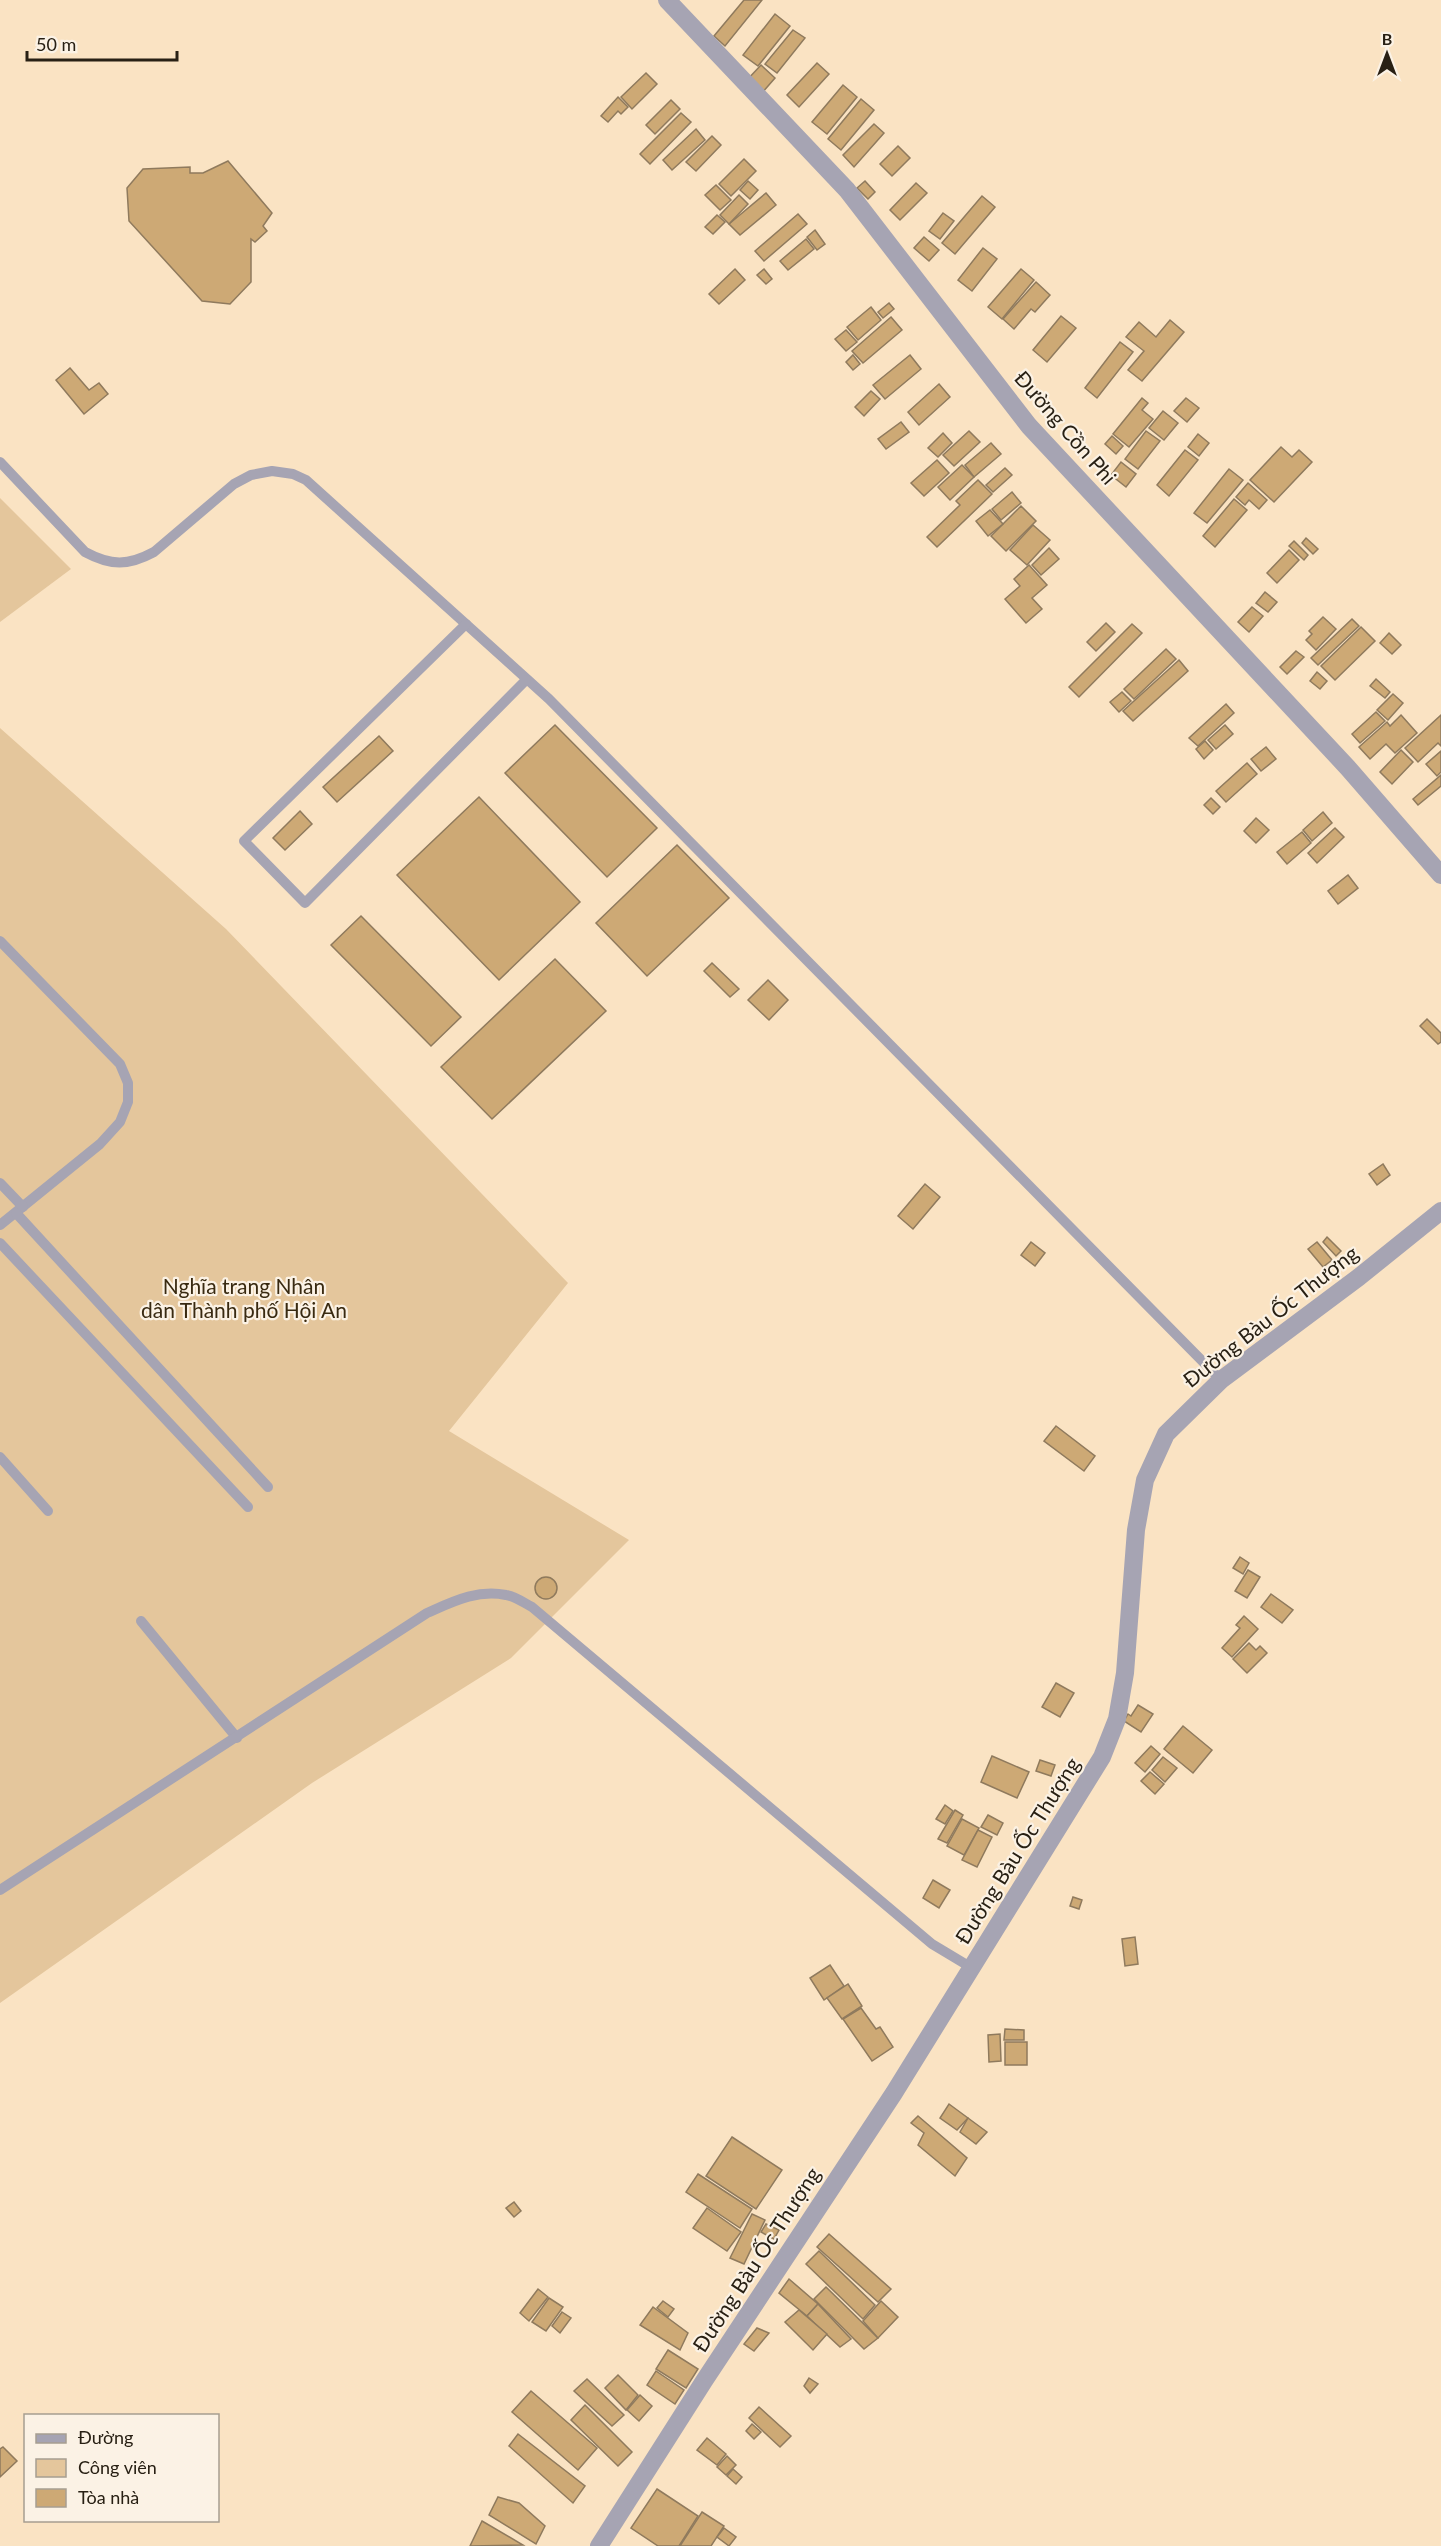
<svg xmlns="http://www.w3.org/2000/svg" width="1441" height="2546" font-family="Lato,sans-serif">
  <style>
    .green { fill: #e4c69c }
    .building { fill: #cda975; stroke: #8f7a5d; stroke-width: 1.5 }
    .lines { fill: none; stroke-linecap: round; stroke-linejoin: round }
    .service { stroke: #a6a4b3; stroke-width: 10 }
    .minor { stroke: #a6a4b3; stroke-width: 18 }
    .labels { text-anchor: middle; stroke-width: 4.5; stroke-linejoin: round; paint-order: stroke }
    .street-label { font-size: 21px; fill: #282014; stroke: #fbf2e5 }
    .park-label { font-size: 21px; fill: #392a11; stroke: #fbf2e5 }
  </style>
  <rect width="100%" height="100%" fill="#fae3c3"/>
  <g class="green">
    <path d="M 0,498 L 71,569 L 0,622 Z"/>
    <path d="M 0,728 L 226,929 L 568,1283 L 449,1431 L 629,1540 L 511,1658 L 312,1783 L 0,2003 Z"/>
  </g>
  <g class="building">
    <path d="M 744,0 L 762,0 L 725,46 L 714,36 Z"/>
    <path d="M 775,14 L 790,26 L 758,66 L 743,55 Z"/>
    <path d="M 793,30 L 805,38 L 777,73 L 765,64 Z"/>
    <path d="M 817,63 L 829,74 L 799,107 L 787,95 Z"/>
    <path d="M 761,65 L 775,78 L 762,93 L 747,80 Z"/>
    <path d="M 646,73 L 657,84 L 632,109 L 621,97 Z"/>
    <path d="M 843,85 L 857,97 L 827,134 L 812,122 Z"/>
    <path d="M 618,97 L 628,107 L 621,114 L 618,111 L 608,122 L 601,116 Z"/>
    <path d="M 861,99 L 874,110 L 841,150 L 828,139 Z"/>
    <path d="M 671,100 L 680,109 L 655,134 L 646,125 Z"/>
    <path d="M 681,113 L 691,122 L 650,164 L 640,154 Z"/>
    <path d="M 874,124 L 884,133 L 854,167 L 843,155 Z"/>
    <path d="M 696,129 L 705,140 L 672,170 L 663,160 Z"/>
    <path d="M 712,136 L 721,145 L 696,171 L 686,162 Z"/>
    <path d="M 898,146 L 910,158 L 892,176 L 880,164 Z"/>
    <path d="M 744,159 L 756,171 L 731,196 L 719,184 Z"/>
    <path d="M 228,161 L 272,213 L 263,226 L 267,231 L 255,242 L 251,239 L 251,282 L 230,304 L 202,301 L 129,221 L 127,188 L 143,169 L 190,167 L 190,173 L 203,173 Z"/>
    <path d="M 748,181 L 758,190 L 750,199 L 740,190 Z"/>
    <path d="M 865,181 L 875,192 L 868,199 L 857,188 Z"/>
    <path d="M 916,183 L 927,193 L 900,220 L 890,210 Z"/>
    <path d="M 716,185 L 731,200 L 720,210 L 705,195 Z"/>
    <path d="M 766,193 L 776,205 L 740,235 L 729,224 Z"/>
    <path d="M 739,195 L 748,204 L 729,224 L 720,215 Z"/>
    <path d="M 982,196 L 995,207 L 955,254 L 942,243 Z"/>
    <path d="M 943,213 L 954,221 L 940,239 L 929,231 Z"/>
    <path d="M 798,214 L 807,224 L 764,261 L 755,251 Z"/>
    <path d="M 717,215 L 725,222 L 713,234 L 705,227 Z"/>
    <path d="M 815,230 L 825,244 L 817,250 L 807,237 Z"/>
    <path d="M 924,237 L 939,250 L 929,261 L 914,248 Z"/>
    <path d="M 806,239 L 814,249 L 788,270 L 780,261 Z"/>
    <path d="M 983,248 L 997,259 L 972,291 L 958,280 Z"/>
    <path d="M 735,269 L 745,280 L 719,304 L 709,294 Z"/>
    <path d="M 764,269 L 772,279 L 766,284 L 757,275 Z"/>
    <path d="M 1021,269 L 1034,280 L 1002,319 L 988,307 Z"/>
    <path d="M 1036,282 L 1050,295 L 1035,312 L 1031,309 L 1014,329 L 1003,319 Z"/>
    <path d="M 889,303 L 894,309 L 883,318 L 878,312 Z"/>
    <path d="M 871,307 L 881,320 L 858,340 L 847,327 Z"/>
    <path d="M 1061,316 L 1076,328 L 1047,362 L 1033,350 Z"/>
    <path d="M 891,317 L 902,330 L 863,363 L 852,351 Z"/>
    <path d="M 1170,320 L 1184,332 L 1142,381 L 1128,370 L 1144,351 L 1126,337 L 1139,322 L 1156,337 Z"/>
    <path d="M 846,330 L 857,342 L 846,351 L 835,339 Z"/>
    <path d="M 1120,342 L 1133,352 L 1097,398 L 1085,388 Z"/>
    <path d="M 853,355 L 860,364 L 853,370 L 846,362 Z"/>
    <path d="M 910,355 L 921,369 L 885,399 L 873,385 Z"/>
    <path d="M 70,368 L 89,390 L 99,383 L 108,394 L 84,414 L 56,380 Z"/>
    <path d="M 939,384 L 950,397 L 919,425 L 908,412 Z"/>
    <path d="M 871,391 L 880,399 L 864,416 L 855,407 Z"/>
    <path d="M 1142,398 L 1148,403 L 1142,410 L 1153,419 L 1129,447 L 1113,434 Z"/>
    <path d="M 1186,398 L 1199,408 L 1187,422 L 1174,411 Z"/>
    <path d="M 1163,411 L 1178,423 L 1164,440 L 1149,428 Z"/>
    <path d="M 901,422 L 909,432 L 886,449 L 878,439 Z"/>
    <path d="M 969,431 L 980,442 L 954,466 L 943,455 Z"/>
    <path d="M 1146,431 L 1160,441 L 1138,469 L 1125,459 Z"/>
    <path d="M 943,433 L 952,443 L 938,457 L 928,448 Z"/>
    <path d="M 1198,434 L 1209,443 L 1199,456 L 1188,447 Z"/>
    <path d="M 1112,436 L 1123,446 L 1116,454 L 1105,444 Z"/>
    <path d="M 991,443 L 1001,454 L 974,477 L 965,465 Z"/>
    <path d="M 1281,447 L 1292,457 L 1299,450 L 1312,462 L 1274,502 L 1250,480 Z"/>
    <path d="M 1185,450 L 1198,460 L 1169,496 L 1157,485 Z"/>
    <path d="M 937,460 L 949,473 L 924,496 L 911,483 Z"/>
    <path d="M 1121,462 L 1136,474 L 1126,487 L 1111,475 Z"/>
    <path d="M 962,465 L 974,477 L 950,500 L 938,487 Z"/>
    <path d="M 1005,468 L 1012,475 L 993,492 L 986,485 Z"/>
    <path d="M 1229,469 L 1243,480 L 1207,523 L 1194,513 Z"/>
    <path d="M 978,480 L 992,494 L 937,547 L 927,537 L 960,505 L 956,501 Z"/>
    <path d="M 1248,483 L 1267,500 L 1259,509 L 1249,500 L 1245,505 L 1236,497 Z"/>
    <path d="M 1012,492 L 1021,503 L 1001,520 L 992,509 Z"/>
    <path d="M 1234,499 L 1247,510 L 1215,547 L 1203,536 Z"/>
    <path d="M 1021,506 L 1036,521 L 1006,551 L 991,536 Z"/>
    <path d="M 990,510 L 1003,524 L 988,536 L 976,521 Z"/>
    <path d="M 1033,525 L 1050,540 L 1027,565 L 1010,550 Z"/>
    <path d="M 1306,538 L 1318,549 L 1313,554 L 1302,543 Z"/>
    <path d="M 1294,541 L 1308,555 L 1304,560 L 1289,546 Z"/>
    <path d="M 1049,548 L 1059,559 L 1041,575 L 1032,565 Z"/>
    <path d="M 1289,550 L 1299,560 L 1277,583 L 1267,573 Z"/>
    <path d="M 1029,565 L 1047,585 L 1032,598 L 1042,609 L 1026,623 L 1005,599 L 1020,586 L 1014,579 Z"/>
    <path d="M 1265,592 L 1277,602 L 1268,612 L 1256,603 Z"/>
    <path d="M 1252,607 L 1263,616 L 1249,632 L 1238,622 Z"/>
    <path d="M 1323,617 L 1336,629 L 1316,650 L 1306,640 L 1312,634 L 1309,631 Z"/>
    <path d="M 1352,619 L 1359,626 L 1318,665 L 1311,658 Z"/>
    <path d="M 1106,623 L 1115,632 L 1096,651 L 1087,642 Z"/>
    <path d="M 1132,624 L 1142,633 L 1079,697 L 1069,687 Z"/>
    <path d="M 1361,627 L 1375,641 L 1335,680 L 1321,666 Z"/>
    <path d="M 1389,633 L 1401,645 L 1392,654 L 1380,643 Z"/>
    <path d="M 1166,649 L 1176,659 L 1134,699 L 1124,689 Z"/>
    <path d="M 1296,651 L 1304,657 L 1287,674 L 1280,667 Z"/>
    <path d="M 1179,660 L 1188,671 L 1133,721 L 1123,711 Z"/>
    <path d="M 1317,672 L 1327,681 L 1320,689 L 1310,681 Z"/>
    <path d="M 1376,679 L 1390,692 L 1385,698 L 1370,686 Z"/>
    <path d="M 1122,692 L 1131,701 L 1119,712 L 1110,702 Z"/>
    <path d="M 1393,694 L 1403,703 L 1388,720 L 1377,710 Z"/>
    <path d="M 1226,704 L 1234,713 L 1198,746 L 1189,738 Z"/>
    <path d="M 1376,712 L 1385,721 L 1360,743 L 1352,734 Z"/>
    <path d="M 1401,715 L 1417,733 L 1395,753 L 1386,744 L 1370,759 L 1359,747 L 1387,722 L 1390,726 Z"/>
    <path d="M 1441,715 L 1441,746 L 1438,743 L 1418,762 L 1405,748 Z"/>
    <path d="M 555,725 L 657,828 L 607,877 L 505,773 Z"/>
    <path d="M 1225,725 L 1233,734 L 1216,749 L 1208,740 Z"/>
    <path d="M 379,736 L 393,751 L 337,802 L 323,787 Z"/>
    <path d="M 1205,741 L 1213,750 L 1204,759 L 1196,749 Z"/>
    <path d="M 1266,747 L 1276,759 L 1261,771 L 1251,759 Z"/>
    <path d="M 1401,750 L 1413,762 L 1392,784 L 1380,772 Z"/>
    <path d="M 1441,751 L 1441,772 L 1437,776 L 1426,764 Z"/>
    <path d="M 1247,763 L 1257,774 L 1226,802 L 1216,791 Z"/>
    <path d="M 1441,775 L 1441,786 L 1418,805 L 1413,799 Z"/>
    <path d="M 479,797 L 580,902 L 499,980 L 397,875 Z"/>
    <path d="M 1211,798 L 1220,807 L 1213,814 L 1204,805 Z"/>
    <path d="M 300,811 L 312,824 L 285,850 L 273,838 Z"/>
    <path d="M 1323,812 L 1332,823 L 1312,841 L 1303,830 Z"/>
    <path d="M 1256,818 L 1269,830 L 1256,843 L 1244,831 Z"/>
    <path d="M 1335,828 L 1344,837 L 1317,863 L 1308,853 Z"/>
    <path d="M 1302,832 L 1311,843 L 1287,864 L 1277,852 Z"/>
    <path d="M 677,845 L 729,898 L 647,976 L 596,923 Z"/>
    <path d="M 1348,875 L 1358,888 L 1338,904 L 1328,891 Z"/>
    <path d="M 361,916 L 461,1017 L 431,1046 L 331,945 Z"/>
    <path d="M 555,959 L 606,1011 L 492,1119 L 441,1067 Z"/>
    <path d="M 712,963 L 739,989 L 730,997 L 704,971 Z"/>
    <path d="M 768,980 L 788,1000 L 769,1020 L 748,1000 Z"/>
    <path d="M 1427,1019 L 1441,1033 L 1441,1042 L 1438,1044 L 1420,1026 Z"/>
    <path d="M 1383,1164 L 1390,1175 L 1377,1185 L 1369,1174 Z"/>
    <path d="M 925,1184 L 940,1197 L 913,1229 L 898,1216 Z"/>
    <path d="M 1327,1237 L 1341,1251 L 1336,1256 L 1323,1242 Z"/>
    <path d="M 1031,1242 L 1045,1253 L 1035,1266 L 1021,1255 Z"/>
    <path d="M 1317,1242 L 1332,1260 L 1323,1267 L 1308,1249 Z"/>
    <path d="M 1056,1426 L 1095,1456 L 1084,1471 L 1044,1441 Z"/>
    <path d="M 1240,1557 L 1249,1563 L 1243,1574 L 1233,1568 Z"/>
    <path d="M 1248,1570 L 1260,1577 L 1247,1598 L 1235,1591 Z"/>
    <circle cx="546" cy="1588" r="11"/>
    <path d="M 1271,1594 L 1293,1610 L 1282,1623 L 1261,1607 Z"/>
    <path d="M 1244,1616 L 1258,1629 L 1232,1657 L 1222,1648 L 1240,1628 L 1236,1625 Z"/>
    <path d="M 1249,1643 L 1256,1650 L 1260,1646 L 1267,1653 L 1247,1673 L 1233,1659 Z"/>
    <path d="M 1056,1683 L 1074,1693 L 1060,1717 L 1042,1707 Z"/>
    <path d="M 1138,1705 L 1153,1714 L 1141,1732 L 1124,1721 L 1128,1714 L 1131,1716 Z"/>
    <path d="M 1183,1726 L 1212,1750 L 1193,1773 L 1164,1749 Z"/>
    <path d="M 1151,1746 L 1160,1754 L 1145,1772 L 1135,1763 Z"/>
    <path d="M 992,1756 L 1029,1772 L 1017,1798 L 981,1782 Z"/>
    <path d="M 1163,1757 L 1177,1768 L 1165,1782 L 1152,1770 Z"/>
    <path d="M 1040,1760 L 1055,1765 L 1051,1776 L 1036,1771 Z"/>
    <path d="M 1150,1772 L 1164,1784 L 1155,1794 L 1141,1781 Z"/>
    <path d="M 945,1805 L 953,1811 L 945,1824 L 936,1819 Z"/>
    <path d="M 955,1810 L 963,1815 L 947,1843 L 938,1839 Z"/>
    <path d="M 988,1815 L 1003,1823 L 997,1835 L 981,1827 Z"/>
    <path d="M 962,1819 L 979,1828 L 964,1855 L 947,1846 Z"/>
    <path d="M 978,1830 L 992,1837 L 977,1867 L 962,1860 Z"/>
    <path d="M 933,1880 L 950,1890 L 939,1908 L 923,1898 Z"/>
    <path d="M 1073,1897 L 1082,1900 L 1079,1909 L 1070,1906 Z"/>
    <path d="M 1135,1937 L 1138,1964 L 1125,1966 L 1122,1939 Z"/>
    <path d="M 830,1965 L 844,1986 L 824,2000 L 810,1978 Z"/>
    <path d="M 848,1984 L 862,2006 L 842,2019 L 827,1998 Z"/>
    <path d="M 861,2008 L 876,2029 L 880,2027 L 893,2047 L 872,2061 L 843,2019 Z"/>
    <path d="M 1005,2029 L 1024,2030 L 1024,2040 L 1004,2040 Z"/>
    <path d="M 1000,2034 L 1001,2061 L 989,2062 L 988,2035 Z"/>
    <rect x="1005" y="2042" width="22" height="23"/>
    <path d="M 949,2104 L 968,2118 L 957,2130 L 940,2118 Z"/>
    <path d="M 918,2116 L 967,2158 L 955,2176 L 918,2145 L 924,2133 L 911,2123 Z"/>
    <path d="M 968,2118 L 987,2132 L 976,2144 L 960,2132 Z"/>
    <path d="M 732,2137 L 782,2170 L 756,2209 L 706,2176 Z"/>
    <path d="M 698,2174 L 752,2209 L 740,2228 L 686,2192 Z"/>
    <path d="M 514,2202 L 521,2211 L 514,2217 L 506,2208 Z"/>
    <path d="M 707,2208 L 741,2232 L 727,2251 L 693,2228 Z"/>
    <path d="M 752,2214 L 765,2220 L 744,2264 L 730,2258 Z"/>
    <path d="M 766,2224 L 779,2230 L 774,2239 L 761,2232 Z"/>
    <path d="M 829,2234 L 891,2289 L 878,2302 L 817,2247 Z"/>
    <path d="M 819,2251 L 875,2305 L 863,2319 L 806,2264 Z"/>
    <path d="M 789,2279 L 818,2304 L 807,2316 L 779,2293 Z"/>
    <path d="M 826,2287 L 878,2338 L 864,2349 L 814,2299 Z"/>
    <path d="M 538,2289 L 548,2297 L 529,2321 L 520,2313 Z"/>
    <path d="M 549,2298 L 563,2307 L 546,2331 L 532,2322 Z"/>
    <path d="M 663,2301 L 674,2309 L 668,2317 L 657,2308 Z"/>
    <path d="M 881,2301 L 898,2317 L 878,2338 L 863,2321 Z"/>
    <path d="M 818,2304 L 851,2339 L 840,2347 L 807,2316 Z"/>
    <path d="M 653,2307 L 688,2333 L 680,2350 L 640,2325 Z"/>
    <path d="M 799,2310 L 827,2334 L 813,2350 L 785,2322 Z"/>
    <path d="M 562,2312 L 571,2318 L 560,2333 L 552,2326 Z"/>
    <path d="M 757,2328 L 769,2333 L 754,2351 L 744,2344 Z"/>
    <path d="M 668,2350 L 698,2369 L 686,2388 L 656,2369 Z"/>
    <path d="M 656,2371 L 684,2390 L 675,2404 L 647,2385 Z"/>
    <path d="M 618,2375 L 638,2395 L 626,2410 L 605,2388 Z"/>
    <path d="M 809,2378 L 818,2384 L 810,2393 L 804,2386 Z"/>
    <path d="M 587,2379 L 624,2415 L 612,2426 L 574,2391 Z"/>
    <path d="M 531,2391 L 597,2448 L 578,2470 L 512,2412 Z"/>
    <path d="M 640,2395 L 652,2406 L 639,2421 L 627,2410 Z"/>
    <path d="M 585,2405 L 632,2452 L 618,2466 L 571,2420 Z"/>
    <path d="M 759,2407 L 791,2436 L 780,2447 L 749,2418 Z"/>
    <path d="M 752,2424 L 761,2432 L 754,2439 L 746,2431 Z"/>
    <path d="M 518,2434 L 585,2486 L 573,2503 L 509,2446 Z"/>
    <path d="M 707,2438 L 726,2454 L 717,2465 L 697,2450 Z"/>
    <path d="M 3,2447 L 17,2461 L 0,2477 L 0,2449 Z"/>
    <path d="M 727,2456 L 736,2465 L 726,2475 L 717,2467 Z"/>
    <path d="M 733,2469 L 742,2477 L 736,2484 L 727,2476 Z"/>
    <path d="M 657,2489 L 698,2516 L 679,2546 L 658,2546 L 631,2528 Z"/>
    <path d="M 498,2497 L 519,2503 L 545,2526 L 536,2544 L 489,2515 Z"/>
    <path d="M 702,2512 L 724,2526 L 711,2546 L 680,2546 Z"/>
    <path d="M 482,2521 L 523,2545 L 470,2546 Z"/>
    <path d="M 724,2528 L 736,2537 L 729,2546 L 717,2537 Z"/>
  </g>
  <g class="lines">
    <g class="service">
      <path d="M 0,462 L 85,552 C 111,566 128,566 154,552 L 234,484 L 251,475 L 272,471 L 293,474 L 306,480 L 549,699 L 1221,1380"/>
      <path d="M 466,624 L 244,841 L 305,903 L 526,680"/>
      <path d="M 0,941 L 120,1064 L 128,1083 L 128,1102 L 120,1122 L 100,1144 L 0,1225"/>
      <path d="M 0,1183 L 23,1207"/>
      <path d="M 16,1213 L 268,1487"/>
      <path d="M 0,1243 L 248,1507"/>
      <path d="M 0,1457 L 48,1511"/>
      <path d="M 141,1621 L 237,1738"/>
      <path d="M 0,1890 L 427,1613 C 452,1602 477,1589 506,1595 C 515,1596 524,1603 532,1607 L 932,1944 L 972,1968"/>
    </g>
    <g class="minor">
      <path d="M 667,0 L 847,190 L 1029,426 L 1348,768 L 1441,875"/>
      <path d="M 599,2546 L 704,2381 L 894,2093 L 1102,1757 L 1117,1719 L 1125,1673 L 1136,1530 L 1145,1480 L 1166,1434 L 1221,1380 L 1359,1277 L 1441,1211"/>
    </g>
  </g>
  <g class="labels">
    <g class="street-label">
      <text transform="translate(1065 428) rotate(49)" y="7">Đường Cồn Phi</text>
      <text transform="translate(1271 1317) rotate(-38)" y="7">Đường Bàu Ốc Thượng</text>
      <text transform="translate(1018 1851) rotate(-58)" y="7">Đường Bàu Ốc Thượng</text>
      <text transform="translate(757 2260) rotate(-57)" y="7">Đường Bàu Ốc Thượng</text>
    </g>
    <g class="park-label">
      <text x="244" y="1294">Nghĩa trang Nhân<tspan x="244" dy="24">dân Thành phố Hội An</tspan></text>
    </g>
  </g>
  <rect x="24" y="2414" width="195" height="108" fill="#fbf2e5" stroke="#a79e91" stroke-width="1.5"/>
  <rect x="36" y="2434" width="30" height="9" fill="#a6a4b3" stroke="#a79e91" stroke-width="1.5"/>
  <text x="78" y="2444" font-size="18" fill="#282014">Đường</text>
  <rect x="36" y="2459" width="30" height="18" fill="#e4c69c" stroke="#a79e91" stroke-width="1.5"/>
  <text x="78" y="2474" font-size="18" fill="#282014">Công viên</text>
  <rect x="36" y="2489" width="30" height="18" fill="#cda975" stroke="#a79e91" stroke-width="1.5"/>
  <text x="78" y="2504" font-size="18" fill="#282014">Tòa nhà</text>
  <g transform="translate(1387 54)" stroke="#fbf2e5" stroke-width="4.5" paint-order="stroke">
  <path d="M0-4.5L10 22L0 15L-10 22Z" fill="#282014"/>
  <text y="-9" font-size="16" font-weight="bold" text-anchor="middle" fill="#282014">B</text>
  </g>
  <path d="M27 51v9h150v-9" fill="none" stroke="#282014" stroke-width="3"/>
  <text x="36" y="51" font-size="18" fill="#282014" stroke="#fbf2e5" stroke-width="4.5" paint-order="stroke">50 m</text>
</svg>
